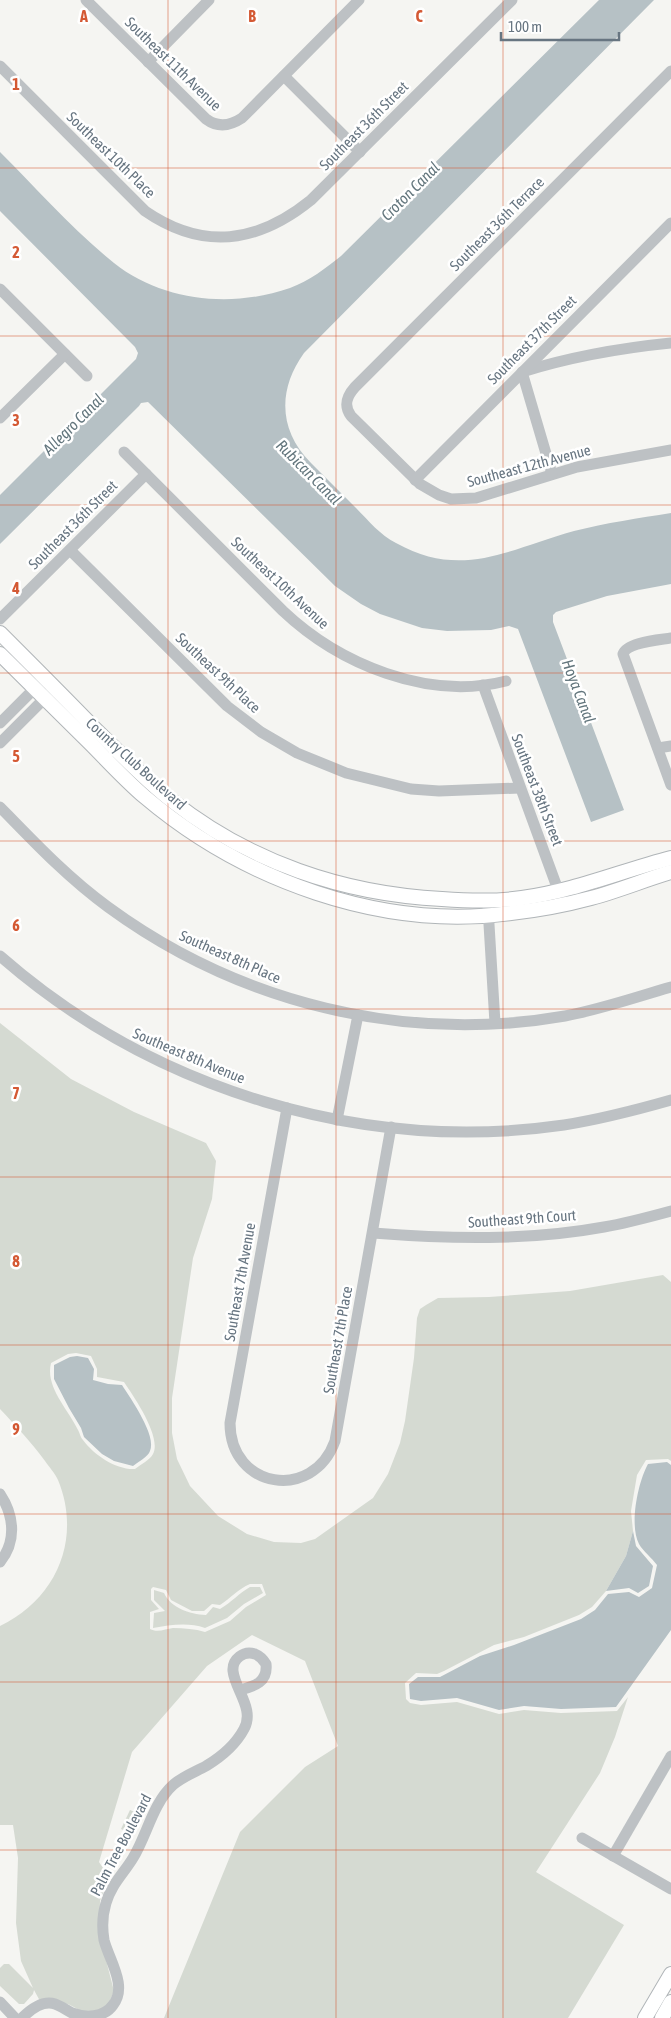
<svg xmlns="http://www.w3.org/2000/svg" width="671" height="2018" font-family="'Asap Condensed',sans-serif">
  <style>
    .green { fill: #d5dad2; fill-rule: evenodd }
    .water { fill: #b6c1c5 }
    .lines { fill: none; stroke-linecap: round; stroke-linejoin: round }
    .major-casing { stroke: #b0b5b8; stroke-width: 16 }
    .minor { stroke: #bdc1c4; stroke-width: 11 }
    .major { stroke: #fff; stroke-width: 14 }
    .grid { fill: none; stroke: #d45934; stroke-width: 1; stroke-opacity: 0.55 }
    .labels { text-anchor: middle; stroke-width: 5; stroke-linejoin: round; paint-order: stroke }
    .street-label { font-size: 15px; fill: #677581; stroke: #fff }
    .water-label { font-size: 16px; font-style: italic; fill: #63767d; stroke: #fff }
    .grid-label { font-size: 16px; text-anchor: middle; font-weight: bold; fill: #d45934; stroke: #fff; stroke-width: 5; stroke-linejoin: round; paint-order: stroke }
  </style>
  <rect width="100%" height="100%" fill="#f5f5f2"/>
  <g class="green">
    <path d="M 0,1023 L 71,1079 L 134,1112 L 206,1143 L 216,1161 L 212,1199 L 193,1258 L 172,1398 L 172,1433 L 177,1459 L 190,1486 L 218,1516 L 247,1534 L 274,1542 L 301,1543 L 315,1539 L 373,1498 L 388,1474 L 400,1443 L 405,1421 L 414,1358 L 417,1318 L 420,1309 L 426,1305 L 438,1298 L 489,1297 L 570,1291 L 663,1275 L 671,1282 L 671,1461 L 668,1459 L 646,1460 L 637,1475 L 631,1511 L 633,1531 L 626,1556 L 606,1591 L 592,1607 L 579,1615 L 524,1637 L 494,1645 L 444,1671 L 437,1674 L 416,1673 L 405,1683 L 406,1699 L 410,1703 L 421,1705 L 457,1702 L 499,1714 L 524,1710 L 561,1713 L 617,1711 L 628,1697 L 615,1737 L 600,1773 L 536,1872 L 624,1925 L 568,2018 L 164,2018 L 240,1832 L 305,1767 L 338,1746 L 305,1661 L 252,1635 L 207,1666 L 132,1752 L 99,1862 L 109,1877 L 100,1901 L 99,1933 L 114,1991 L 107,2008 L 89,2015 L 68,2004 L 40,2001 L 34,1990 L 33,1994 L 24,2004 L 19,2004 L 0,1986 L 0,1968 L 4,1964 L 9,1964 L 33,1988 L 21,1961 L 16,1923 L 18,1858 L 13,1825 L 0,1825 L 0,1626 C 57,1599 82,1538 58,1480 C 55,1473 49,1467 45,1461 C 31,1442 16,1426 0,1409 ZM 76,1353 L 91,1356 L 97,1369 L 97,1377 L 124,1382 C 134,1397 162,1437 153,1454 C 150,1460 140,1465 135,1469 C 116,1470 94,1455 83,1440 C 80,1437 80,1433 78,1430 C 68,1409 45,1387 51,1363 L 68,1354 ZM 250,1584 L 262,1584 L 266,1595 L 246,1607 L 230,1621 L 205,1632 C 195,1629 184,1628 173,1628 C 166,1629 157,1633 150,1629 L 150,1612 L 159,1609 L 151,1600 L 151,1589 L 153,1587 L 166,1590 L 171,1600 L 192,1611 L 204,1611 L 212,1604 L 220,1605 C 231,1598 238,1589 250,1584 Z"/>
    <path d="M 250,1587 L 260,1587 L 263,1593 L 244,1604 L 227,1618 L 205,1628 C 188,1622 170,1625 153,1628 L 154,1613 L 165,1611 L 154,1600 L 154,1590 L 164,1593 C 171,1608 189,1614 206,1615 L 213,1607 L 220,1609 C 232,1602 239,1593 250,1587 Z"/>
    <path d="M 130,1810 L 139,1814 L 130,1833 L 121,1829 Z"/>
  </g>
  <g class="water">
    <path d="M 599,0 L 654,0 L 304,353 C 278,389 278,430 311,463 C 326,478 341,493 356,508 C 369,521 380,535 396,543 C 462,580 509,549 574,531 C 606,523 639,518 671,513 L 671,584 L 607,596 L 556,612 L 553,615 L 553,622 L 624,810 L 591,822 L 518,629 L 509,626 L 491,630 L 447,631 L 422,628 L 380,614 L 361,604 L 335,586 L 148,402 L 141,403 L 139,406 L 0,544 L 0,495 L 136,359 L 138,353 L 135,347 L 0,211 L 0,152 C 37,189 73,230 114,263 C 163,302 233,308 290,288 C 309,281 326,268 341,256 Z"/>
    <path d="M 77,1356 L 88,1358 L 94,1369 L 93,1380 L 108,1384 L 122,1385 C 131,1399 157,1436 150,1451 C 148,1457 138,1462 133,1466 L 114,1461 L 102,1454 L 84,1437 L 81,1428 L 69,1408 L 54,1379 L 54,1365 L 70,1357 Z"/>
    <path d="M 667,1462 L 671,1465 L 671,1630 L 616,1707 L 561,1709 L 524,1706 L 499,1710 L 457,1698 L 421,1701 L 410,1699 L 409,1684 L 418,1677 L 440,1677 L 480,1656 L 514,1645 L 581,1619 L 595,1610 L 608,1594 L 629,1592 L 639,1597 L 652,1588 L 657,1565 C 652,1558 643,1551 639,1544 C 629,1525 638,1482 648,1464 Z"/>
    <path d="M 633,1531 L 636,1546 L 653,1566 L 649,1586 L 638,1593 L 629,1588 L 606,1591 L 626,1556 Z"/>
  </g>
  <g class="lines">
    <g class="major-casing">
      <g id="major">
        <path d="M 0,633 C 32,665 64,697 95,729 C 120,753 144,779 171,800 C 249,862 343,894 442,899 C 469,901 496,902 522,898 C 574,891 621,871 671,858"/>
        <path d="M 0,654 C 30,684 60,713 90,743 C 108,761 125,780 145,797 C 243,880 382,931 511,913 C 538,910 565,905 591,898 C 618,891 644,880 671,872"/>
        <path d="M 645,2018 L 671,1974"/>
        <path d="M 662,2018 L 671,2002"/>
      </g>
    </g>
    <g class="minor">
      <path d="M 86,0 L 206,119 C 218,128 230,126 242,118 L 359,0"/>
      <path d="M 148,62 L 209,0"/>
      <path d="M 0,66 L 145,211 C 203,251 258,243 311,200 L 512,0"/>
      <path d="M 671,71 L 355,387 C 347,396 343,405 351,416 L 420,484 L 439,495 L 451,499 L 476,498 L 577,467 L 671,450"/>
      <path d="M 284,76 L 360,152"/>
      <path d="M 0,289 L 87,376"/>
      <path d="M 0,418 L 65,354"/>
      <path d="M 124,452 L 283,611 C 339,664 428,701 506,681"/>
      <path d="M 552,474 L 522,372 C 570,357 621,348 671,343"/>
      <path d="M 415,480 L 671,223"/>
      <path d="M 70,550 L 227,706 L 261,732 L 297,753 L 346,773 L 411,789 L 439,791 L 520,788"/>
      <path d="M 0,619 L 146,474"/>
      <path d="M 671,638 C 659,640 627,642 623,654 L 671,785"/>
      <path d="M 483,685 L 561,898"/>
      <path d="M 0,723 L 41,682"/>
      <path d="M 0,743 L 50,693"/>
      <path d="M 658,748 L 671,746"/>
      <path d="M 0,807 C 34,842 68,878 108,907 C 239,1003 405,1044 565,1016 C 602,1009 636,997 671,987"/>
      <path d="M 488,908 L 495,1023"/>
      <path d="M 0,956 C 153,1090 363,1154 564,1125 C 601,1119 636,1110 671,1100"/>
      <path d="M 287,1108 L 230,1423 C 230,1489 313,1502 335,1441 L 391,1127"/>
      <path d="M 337,1120 L 358,1015"/>
      <path d="M 373,1233 C 450,1239 528,1241 604,1227 C 627,1223 649,1217 671,1211"/>
      <path d="M 0,1494 C 14,1515 17,1541 0,1562"/>
      <path d="M 582,1838 L 671,1889"/>
      <path d="M 613,1856 L 671,1756"/>
      <path d="M 0,2002 L 15,2018"/>
      <path d="M 22,2018 C 30,2010 43,2000 55,2004 C 61,2006 66,2010 72,2013 C 85,2018 104,2018 113,2005 C 128,1986 109,1960 104,1940 C 102,1928 102,1916 106,1903 C 111,1885 124,1873 133,1858 C 147,1835 153,1803 173,1785 C 182,1777 195,1772 206,1766 C 221,1757 236,1744 244,1729 C 255,1709 235,1690 233,1671 C 232,1659 244,1650 255,1654 C 260,1656 263,1659 266,1664 C 268,1682 255,1686 240,1690"/>
    </g>
    <use href="#major" class="major"/>
  </g>
  <path class="grid" d="M 168,0 L 168,2018M 336,0 L 336,2018M 503,0 L 503,2018M 0,168 L 671,168M 0,336 L 671,336M 0,505 L 671,505M 0,673 L 671,673M 0,841 L 671,841M 0,1009 L 671,1009M 0,1177 L 671,1177M 0,1345 L 671,1345M 0,1514 L 671,1514M 0,1682 L 671,1682M 0,1850 L 671,1850"/>
  <g class="labels">
    <g class="street-label">
      <text transform="translate(173 64) rotate(44)" y="5">Southeast 11th Avenue</text>
      <text transform="translate(364 126) rotate(-45)" y="5">Southeast 36th Street</text>
      <text transform="translate(111 155) rotate(44)" y="5">Southeast 10th Place</text>
      <text transform="translate(497 224) rotate(-45)" y="5">Southeast 36th Terrace</text>
      <text transform="translate(532 340) rotate(-45)" y="5">Southeast 37th Street</text>
      <text transform="translate(529 466) rotate(-15)" y="5">Southeast 12th Avenue</text>
      <text transform="translate(73 525) rotate(-45)" y="5">Southeast 36th Street</text>
      <text transform="translate(280 583) rotate(43)" y="5">Southeast 10th Avenue</text>
      <text transform="translate(218 673) rotate(43)" y="5">Southeast 9th Place</text>
      <text transform="translate(136 764) rotate(42)" y="5">Country Club Boulevard</text>
      <text transform="translate(537 790) rotate(69)" y="5">Southeast 38th Street</text>
      <text transform="translate(230 957) rotate(24)" y="5">Southeast 8th Place</text>
      <text transform="translate(189 1056) rotate(23)" y="5">Southeast 8th Avenue</text>
      <text transform="translate(522 1219) rotate(-4)" y="5">Southeast 9th Court</text>
      <text transform="translate(240 1282) rotate(-80)" y="5">Southeast 7th Avenue</text>
      <text transform="translate(338 1340) rotate(-80)" y="5">Southeast 7th Place</text>
      <text transform="translate(121 1845) rotate(-62)" y="5">Palm Tree Boulevard</text>
    </g>
    <g class="water-label">
      <text transform="translate(410 191) rotate(-45)" y="6">Croton Canal</text>
      <text transform="translate(73 424) rotate(-45)" y="6">Allegro Canal</text>
      <text transform="translate(309 472) rotate(45)" y="6">Rubican Canal</text>
      <text transform="translate(579 691) rotate(69)" y="6">Hoya Canal</text>
    </g>
  </g>
  <g class="grid-label">
    <text x="84" y="22">A</text>
    <text x="252" y="22">B</text>
    <text x="419" y="22">C</text>
    <text x="16" y="90">1</text>
    <text x="16" y="258">2</text>
    <text x="16" y="426">3</text>
    <text x="16" y="594">4</text>
    <text x="16" y="762">5</text>
    <text x="16" y="931">6</text>
    <text x="16" y="1099">7</text>
    <text x="16" y="1267">8</text>
    <text x="16" y="1435">9</text>
  </g>
  <path d="M501 32v8h118v-8" fill="none" stroke="#677581" stroke-width="2.5"/>
  <text x="508" y="32" font-size="15" fill="#677581" stroke="#ffffff" stroke-width="4" paint-order="stroke">100 m</text>
</svg>
